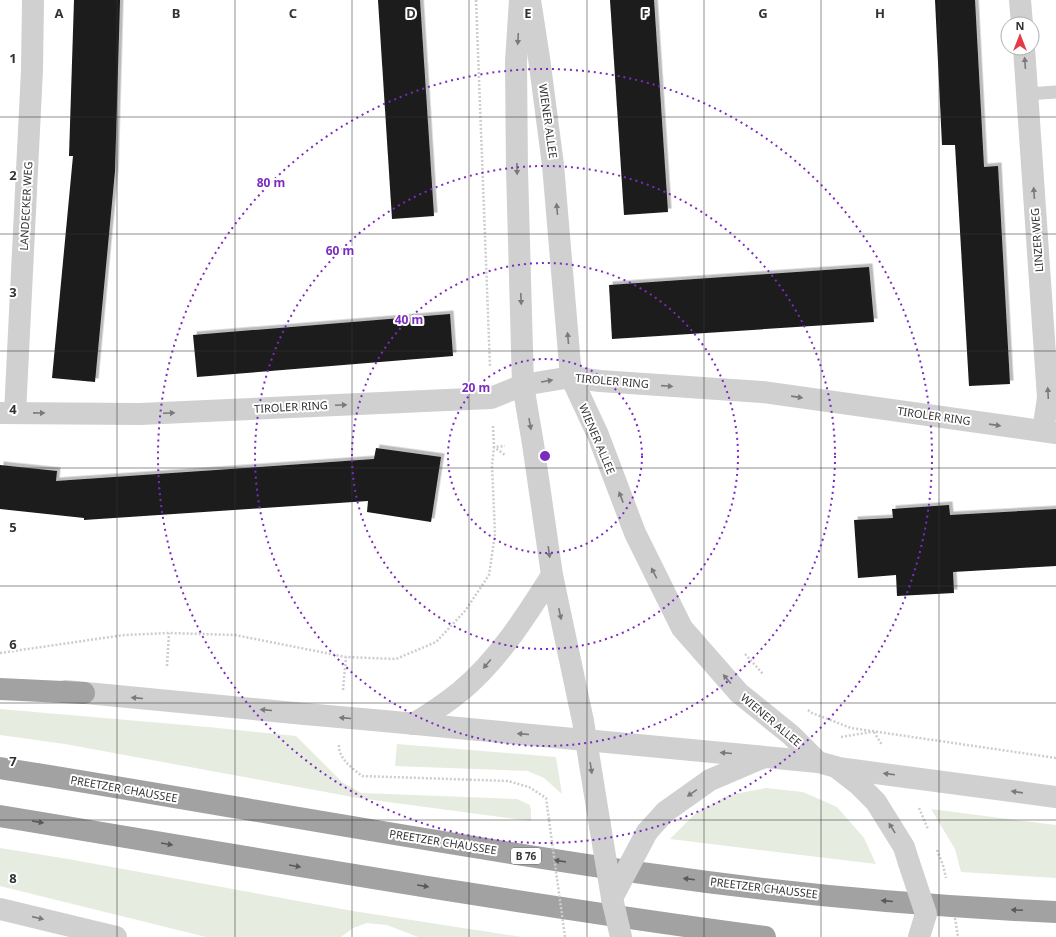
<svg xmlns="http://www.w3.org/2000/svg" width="1056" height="937" font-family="'Noto Sans',sans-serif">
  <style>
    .green { fill: #e6ecdf }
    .building { fill: #1a1a1a; filter: url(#shadow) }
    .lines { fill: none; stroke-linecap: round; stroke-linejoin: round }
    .path { stroke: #cdcdcd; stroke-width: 2.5; stroke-dasharray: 2 2; stroke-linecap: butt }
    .service { stroke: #d0d0d0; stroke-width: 13 }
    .minor { stroke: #d0d0d0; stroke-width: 22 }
    .trunk { stroke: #a2a2a2; stroke-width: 22 }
    .path-bridge { stroke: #cdcdcd; stroke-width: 2.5; stroke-dasharray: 2 2; stroke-linecap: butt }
    .minor-bridge { stroke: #d0d0d0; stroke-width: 22 }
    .oneway { fill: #7a7a7a }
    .oneway2 { fill: #5a5a5a }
    .grid { fill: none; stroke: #333; stroke-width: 1; stroke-opacity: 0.55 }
    .ring { fill: none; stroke: #7b2cbf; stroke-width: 2; stroke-dasharray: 2 4 }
    .labels { text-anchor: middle; stroke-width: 4; stroke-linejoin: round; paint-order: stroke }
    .shield { fill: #fff; stroke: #707070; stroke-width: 1 }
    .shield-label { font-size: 10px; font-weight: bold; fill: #333 }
    .street-label { font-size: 11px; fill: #333; stroke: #fff }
    .grid-label { font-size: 13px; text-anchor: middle; font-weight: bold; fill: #333; stroke: #fff; stroke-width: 4; stroke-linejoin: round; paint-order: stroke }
    .centre { fill: #7b2cbf; stroke: #fff; stroke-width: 2 }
    .ring-label { font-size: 12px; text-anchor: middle; font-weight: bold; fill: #7b2cbf; stroke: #fff; stroke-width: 4; stroke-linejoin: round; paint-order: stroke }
  </style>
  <defs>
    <filter id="shadow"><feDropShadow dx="3.5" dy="-3.5" stdDeviation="0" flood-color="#0004"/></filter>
  </defs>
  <rect width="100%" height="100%" fill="#fff"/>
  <g class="green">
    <path d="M 0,709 L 208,727 L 296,736 L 342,782 L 361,793 L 517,799 L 530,805 L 531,810 L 531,821 L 358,798 L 65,744 L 0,735 Z"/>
    <path d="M 397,744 L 556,757 L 562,794 L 544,778 L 528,771 L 395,766 Z"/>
    <path d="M 766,788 L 803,792 L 837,807 L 864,838 L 876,864 L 670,839 L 696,813 L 729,795 Z"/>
    <path d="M 931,809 L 1056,825 L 1056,878 L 961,872 L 955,849 Z"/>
    <path d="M 0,848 L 68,859 L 353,911 L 522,937 L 418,937 L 387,925 L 367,923 L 353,928 L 341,937 L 206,937 L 0,886 Z"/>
  </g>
  <g class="building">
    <path d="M 74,0 L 120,0 L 115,171 L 95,382 L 52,378 L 73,156 L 69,156 Z"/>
    <path d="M 378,0 L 420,0 L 434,216 L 392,219 Z"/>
    <path d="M 610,0 L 654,0 L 668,212 L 624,215 Z"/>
    <path d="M 935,0 L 975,0 L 984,167 L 998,166 L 1010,384 L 969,386 L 955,145 L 942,145 Z"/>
    <path d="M 869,267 L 874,322 L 612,339 L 609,285 Z"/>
    <path d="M 450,314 L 453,356 L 197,377 L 193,335 Z"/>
    <path d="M 376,448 L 441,457 L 431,522 L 367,512 L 368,501 L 84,520 L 84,518 L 0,509 L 0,465 L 57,471 L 56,481 L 374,459 Z"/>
    <path d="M 949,505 L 950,515 L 1056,509 L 1056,566 L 953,572 L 954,593 L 897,596 L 896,575 L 858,578 L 854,520 L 893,518 L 892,509 Z"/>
  </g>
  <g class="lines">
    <g class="path">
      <path d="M 476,0 L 490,367"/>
      <path d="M 493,426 L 494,447 L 505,455"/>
      <path d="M 0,653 L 124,635 L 169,633 L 235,635 L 346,657 L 396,659 L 436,642 L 465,611 L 489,575 L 495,534 L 492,465 L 494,447 L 505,446"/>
      <path d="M 745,654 L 763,674"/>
      <path d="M 167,666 L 169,633"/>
      <path d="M 343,690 L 346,657"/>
      <path d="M 808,710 L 812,713 L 851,728 L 1056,758"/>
      <path d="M 874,732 L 882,745"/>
      <path d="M 841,737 L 871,732"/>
      <path d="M 339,745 C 338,758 352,768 362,776 L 508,781 L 529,787 L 546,798 L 549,820"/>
      <path d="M 919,808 L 928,829"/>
      <path d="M 937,850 L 943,865"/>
    </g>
    <path class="service" d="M 1027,94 L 1056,92"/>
    <g class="minor">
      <path d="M 520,0 L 516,62 L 517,170 L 523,385 L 533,444 L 552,575 L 583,721 L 600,826"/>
      <path d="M 530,0 L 539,58 L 553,165 L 571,377 L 598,435 L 635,533 L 682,628 L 739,693 L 791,735 L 818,762"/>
      <path d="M 1020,0 L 1022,24"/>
      <path d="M 1024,48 L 1048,398 L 1043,431"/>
      <path d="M 0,413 L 140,414 L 491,398 L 523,385 L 571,377 L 600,381 L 762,392 L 1056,433"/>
      <path d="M 15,413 L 32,70 L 33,0"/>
      <path d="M 65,691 L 305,714"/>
      <path d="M 384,721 L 818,762 L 836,767 L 858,784 L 876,802 L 904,847 L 909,863"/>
      <path d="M 413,724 C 430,714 446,703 461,691 C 499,659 526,616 552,575"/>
      <path d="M 838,768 L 1056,797"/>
      <path d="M 647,832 L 665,812 L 710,780 L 762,758"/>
      <path d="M 0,909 L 116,937"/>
      <path d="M 919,937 L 926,914"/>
    </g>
    <g class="trunk">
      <path d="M 0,689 L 84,693"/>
      <path d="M 0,768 C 219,803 436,844 656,875 C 788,894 922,906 1056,912"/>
      <path d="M 0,816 C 255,858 509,903 765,937"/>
    </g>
    <g class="path-bridge">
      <path d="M 549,820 L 565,937"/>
      <path d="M 943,865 L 946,878"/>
      <path d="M 955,918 L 958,937"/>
    </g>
    <g class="minor-bridge">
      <path d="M 305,714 L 384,721"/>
      <path d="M 600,826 L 612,898 L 621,937"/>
      <path d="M 909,863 L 926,914"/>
      <path d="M 612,898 L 647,832"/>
    </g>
  </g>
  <defs><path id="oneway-solid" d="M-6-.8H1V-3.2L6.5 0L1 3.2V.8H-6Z"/></defs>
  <g class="oneway">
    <use href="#oneway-solid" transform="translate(518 39) rotate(93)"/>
    <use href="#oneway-solid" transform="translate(1025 63) rotate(-94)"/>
    <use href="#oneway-solid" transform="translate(517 169) rotate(89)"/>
    <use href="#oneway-solid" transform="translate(1034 193) rotate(-94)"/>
    <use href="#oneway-solid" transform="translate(557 209) rotate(-95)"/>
    <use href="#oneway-solid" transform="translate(521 299) rotate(88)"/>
    <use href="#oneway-solid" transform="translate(568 338) rotate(-95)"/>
    <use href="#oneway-solid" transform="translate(547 381) rotate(-10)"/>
    <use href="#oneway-solid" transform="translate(667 386) rotate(4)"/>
    <use href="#oneway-solid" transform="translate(1048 393) rotate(-93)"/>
    <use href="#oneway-solid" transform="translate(797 397) rotate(8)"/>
    <use href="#oneway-solid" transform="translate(341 405) rotate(-3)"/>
    <use href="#oneway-solid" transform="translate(39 413) rotate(1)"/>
    <use href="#oneway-solid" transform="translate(169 413) rotate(-3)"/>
    <use href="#oneway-solid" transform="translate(530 424) rotate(80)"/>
    <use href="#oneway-solid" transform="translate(995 425) rotate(8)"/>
    <use href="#oneway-solid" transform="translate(621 497) rotate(-111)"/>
    <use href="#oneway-solid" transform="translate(549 552) rotate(82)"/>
    <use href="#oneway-solid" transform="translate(654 573) rotate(-117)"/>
    <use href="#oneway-solid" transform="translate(560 614) rotate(78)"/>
    <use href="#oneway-solid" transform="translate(487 664) rotate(130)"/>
    <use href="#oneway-solid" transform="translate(727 679) rotate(-131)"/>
    <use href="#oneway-solid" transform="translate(137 698) rotate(-175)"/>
    <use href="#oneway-solid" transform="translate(266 710) rotate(-175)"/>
    <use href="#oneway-solid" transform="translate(345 718) rotate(-175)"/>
    <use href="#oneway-solid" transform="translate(523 734) rotate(-175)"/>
    <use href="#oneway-solid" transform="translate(726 753) rotate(-175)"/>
    <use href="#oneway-solid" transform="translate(591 768) rotate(81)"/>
    <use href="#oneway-solid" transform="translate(889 774) rotate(-173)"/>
    <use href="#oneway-solid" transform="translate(1017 792) rotate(-172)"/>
    <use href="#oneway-solid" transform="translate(692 793) rotate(145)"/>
    <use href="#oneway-solid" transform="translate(892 828) rotate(-122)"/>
    <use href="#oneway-solid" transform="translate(38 918) rotate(13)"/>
  </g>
  <g class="oneway2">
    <use href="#oneway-solid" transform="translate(38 822) rotate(9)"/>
    <use href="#oneway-solid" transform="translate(167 844) rotate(10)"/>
    <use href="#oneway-solid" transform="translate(560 861) rotate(-172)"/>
    <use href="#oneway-solid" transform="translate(295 866) rotate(10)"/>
    <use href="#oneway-solid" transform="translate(689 879) rotate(-173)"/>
    <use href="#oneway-solid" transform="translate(423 886) rotate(9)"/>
    <use href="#oneway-solid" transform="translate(887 901) rotate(-175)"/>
    <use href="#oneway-solid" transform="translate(1017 910) rotate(-177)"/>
  </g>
  <path class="grid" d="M 117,0 L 117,937M 235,0 L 235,937M 352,0 L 352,937M 469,0 L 469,937M 587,0 L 587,937M 704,0 L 704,937M 821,0 L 821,937M 939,0 L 939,937M 0,117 L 1056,117M 0,234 L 1056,234M 0,351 L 1056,351M 0,468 L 1056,468M 0,586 L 1056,586M 0,703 L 1056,703M 0,820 L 1056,820"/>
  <g class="ring">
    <circle cx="545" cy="456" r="97"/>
    <circle cx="545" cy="456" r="193"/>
    <circle cx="545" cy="456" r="290"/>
    <circle cx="545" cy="456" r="387"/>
  </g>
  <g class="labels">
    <rect class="shield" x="511" y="848" width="30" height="16" rx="3"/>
    <g class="shield-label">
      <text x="526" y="860">B 76</text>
    </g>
    <g class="street-label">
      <text transform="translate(548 121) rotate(82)" y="4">WIENER ALLEE</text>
      <text transform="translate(26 206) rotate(-87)" y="4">LANDECKER WEG</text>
      <text transform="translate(1037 240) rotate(-94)" y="4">LINZER WEG</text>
      <text transform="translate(612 381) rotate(5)" y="4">TIROLER RING</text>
      <text transform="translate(291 407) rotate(-3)" y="4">TIROLER RING</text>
      <text transform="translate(934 416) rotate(8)" y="4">TIROLER RING</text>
      <text transform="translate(597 439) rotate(67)" y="4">WIENER ALLEE</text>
      <text transform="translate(771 720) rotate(40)" y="4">WIENER ALLEE</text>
      <text transform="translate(124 789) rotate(10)" y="4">PREETZER CHAUSSEE</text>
      <text transform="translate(443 842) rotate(9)" y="4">PREETZER CHAUSSEE</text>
      <text transform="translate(764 888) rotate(7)" y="4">PREETZER CHAUSSEE</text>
    </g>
  </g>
  <g class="grid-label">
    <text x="59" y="18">A</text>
    <text x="176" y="18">B</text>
    <text x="293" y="18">C</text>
    <text x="411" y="18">D</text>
    <text x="528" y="18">E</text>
    <text x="645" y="18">F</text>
    <text x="763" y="18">G</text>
    <text x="880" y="18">H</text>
    <text x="13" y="63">1</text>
    <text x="13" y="180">2</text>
    <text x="13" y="297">3</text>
    <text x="13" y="414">4</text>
    <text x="13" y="532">5</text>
    <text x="13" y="649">6</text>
    <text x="13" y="766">7</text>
    <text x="13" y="883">8</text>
  </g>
  <circle cx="545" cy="456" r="6" class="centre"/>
  <g class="ring-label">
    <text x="271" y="187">80 m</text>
    <text x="340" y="255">60 m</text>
    <text x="409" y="324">40 m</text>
    <text x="476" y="392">20 m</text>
  </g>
  <g transform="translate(1020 36)"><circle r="19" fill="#ffffff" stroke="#adadad"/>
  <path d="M0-3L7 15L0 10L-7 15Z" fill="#e63946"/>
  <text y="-6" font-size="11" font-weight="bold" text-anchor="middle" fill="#333333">N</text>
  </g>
</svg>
